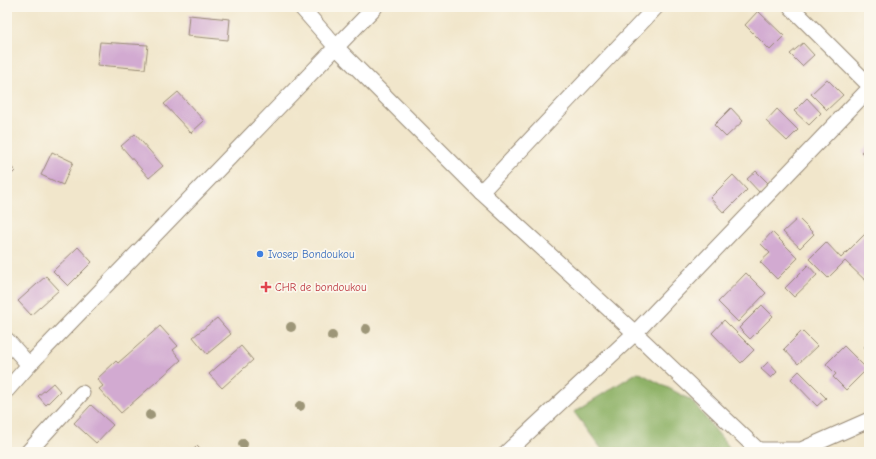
<svg xmlns="http://www.w3.org/2000/svg" width="876" height="459" font-family="'Comic Neue',sans-serif">
  <style>
    .forest { fill: #8fb268; stroke: #656e43 }
    .building { fill: #d2aad1 }
    .lines { fill: none; stroke-linecap: round; stroke-linejoin: round }
    .minor-casing { stroke: #968874; stroke-width: 17 }
    .minor { stroke: #fff; stroke-width: 15 }
    .tree { fill: #9d9678 }
    .shop-dot { fill: #3f7fe0; stroke: #fbf7ec; stroke-width: 1.5 }
    .health-dot { fill: #e0444e; stroke: #fbf7ec; stroke-width: 1.5 }
    .labels { text-anchor: middle; stroke-width: 3.5; stroke-linejoin: round; paint-order: stroke }
    .shop-label { font-size: 11px; fill: #366cbe; stroke: #fbf7ec; text-anchor: start }
    .health-label { font-size: 11px; fill: #be3a42; stroke: #fbf7ec; text-anchor: start }
  </style>
  <rect width="100%" height="100%" fill="#fbf7ec"/>
  <filter id="ink" filterUnits="userSpaceOnUse"><feTurbulence type="fractalNoise" baseFrequency=".025" numOctaves="2"/><feDisplacementMap in="SourceGraphic" scale="8" xChannelSelector="R" yChannelSelector="G"/><feConvolveMatrix kernelMatrix="1 2 1 2 8 2 1 2 1" color-interpolation-filters="sRGB"/></filter>
  <filter id="wash" filterUnits="userSpaceOnUse"><feTurbulence type="fractalNoise" baseFrequency=".012" numOctaves="4" result="noise"/><feDisplacementMap in="SourceGraphic" scale="16" xChannelSelector="R" yChannelSelector="G"/><feGaussianBlur stdDeviation="0.9" result="paint"/><feColorMatrix in="noise" values="0 0 0 0 0 0 0 0 0 0 0 0 0 0 0 0 0 1.4 0 .05"/><feComposite in="paint" operator="in"/></filter>
  <g filter="url(#wash)">
    <rect width="100%" height="100%" fill="#f1e6cb"/>
    <path class="forest" d="M 638,372 L 691,400 L 733,452 L 604,452 L 574,412 Z"/>
    <g id="blocks">
      <g class="building">
        <path d="M 758,11 L 784,36 L 770,50 L 745,25 Z"/>
        <path d="M 189,15 L 230,19 L 228,40 L 187,36 Z"/>
        <path d="M 100,42 L 148,45 L 145,69 L 97,65 Z"/>
        <path d="M 803,43 L 814,55 L 802,66 L 790,54 Z"/>
        <path d="M 827,79 L 843,95 L 827,110 L 811,94 Z"/>
        <path d="M 178,92 L 204,121 L 191,133 L 164,104 Z"/>
        <path d="M 807,98 L 821,113 L 809,125 L 794,111 Z"/>
        <path d="M 731,108 L 743,121 L 726,137 L 714,125 Z"/>
        <path d="M 777,109 L 798,130 L 787,141 L 766,121 Z"/>
        <path d="M 135,134 L 163,166 L 149,178 L 121,146 Z"/>
        <path d="M 869,144 L 869,160 L 861,152 Z"/>
        <path d="M 52,152 L 73,162 L 63,185 L 41,175 Z"/>
        <path d="M 7,162 L 15,171 L 7,179 Z"/>
        <path d="M 756,171 L 769,184 L 760,193 L 747,179 Z"/>
        <path d="M 733,175 L 747,190 L 724,213 L 710,198 Z"/>
        <path d="M 798,218 L 814,234 L 800,248 L 783,232 Z"/>
        <path d="M 869,230 L 869,284 L 845,261 L 828,278 L 809,259 L 826,242 L 841,258 Z"/>
        <path d="M 772,232 L 798,258 L 777,279 L 760,262 L 770,253 L 761,244 Z"/>
        <path d="M 78,247 L 92,262 L 68,286 L 53,271 Z"/>
        <path d="M 808,265 L 817,275 L 794,297 L 785,288 Z"/>
        <path d="M 746,273 L 766,293 L 738,322 L 718,302 Z"/>
        <path d="M 46,276 L 59,290 L 31,315 L 18,301 Z"/>
        <path d="M 762,305 L 773,316 L 750,339 L 739,328 Z"/>
        <path d="M 217,318 L 231,334 L 207,354 L 193,337 Z"/>
        <path d="M 724,320 L 754,350 L 741,363 L 712,333 Z"/>
        <path d="M 160,326 L 178,346 L 173,350 L 181,360 L 121,413 L 99,389 L 103,386 L 97,379 L 116,361 L 118,363 Z"/>
        <path d="M 802,331 L 817,346 L 798,364 L 784,349 Z"/>
        <path d="M 869,343 L 869,352 L 864,347 Z"/>
        <path d="M 241,346 L 253,360 L 222,388 L 209,374 Z"/>
        <path d="M 844,346 L 867,369 L 846,390 L 833,377 L 836,374 L 826,364 Z"/>
        <path d="M 768,362 L 777,372 L 771,378 L 761,369 Z"/>
        <path d="M 799,371 L 826,398 L 817,406 L 791,379 Z"/>
        <path d="M 53,383 L 60,391 L 46,405 L 38,396 Z"/>
        <path d="M 91,405 L 113,425 L 96,443 L 74,423 Z"/>
        <path d="M 197,446 L 203,452 L 191,452 Z"/>
      </g>
    </g>
  </g>
  <g filter="url(#ink)">
    <use href="#blocks" fill-opacity="0" stroke="#968874" stroke-width="1"/>
    <g class="lines">
      <g class="minor-casing">
        <g id="minor">
          <path d="M 301,7 L 336,47 L 481,192 L 635,333 L 760,452"/>
          <path d="M 791,7 L 869,85"/>
          <path d="M 481,192 L 656,7"/>
          <path d="M 7,340 L 29,365"/>
          <path d="M 7,390 L 29,365 L 375,7"/>
          <path d="M 758,450 L 801,450 L 869,420"/>
          <path d="M 28,452 L 82,393"/>
          <path d="M 507,452 L 635,333 L 869,89"/>
        </g>
      </g>
      <use href="#minor" class="minor"/>
    </g>
    <g class="tree">
      <circle cx="291" cy="327" r="5"/>
      <circle cx="366" cy="329" r="5"/>
      <circle cx="332" cy="336" r="5"/>
      <circle cx="300" cy="406" r="5"/>
      <circle cx="150" cy="415" r="5"/>
      <circle cx="243" cy="444" r="5"/>
    </g>
  </g>
  <circle class="shop-dot" cx="260" cy="254" r="4"/>
  <path class="health-dot" d="M264 281h4v4h4v4h-4v4h-4v-4h-4v-4h4z"/>
  <g class="labels">
    <g class="shop-label">
      <text x="268" y="258">Ivosep Bondoukou</text>
    </g>
    <g class="health-label">
      <text x="275" y="291">CHR de bondoukou</text>
    </g>
  </g>
  <rect width="876" height="459" fill="none" stroke="#fbf7ec" stroke-width="24"/>
</svg>
